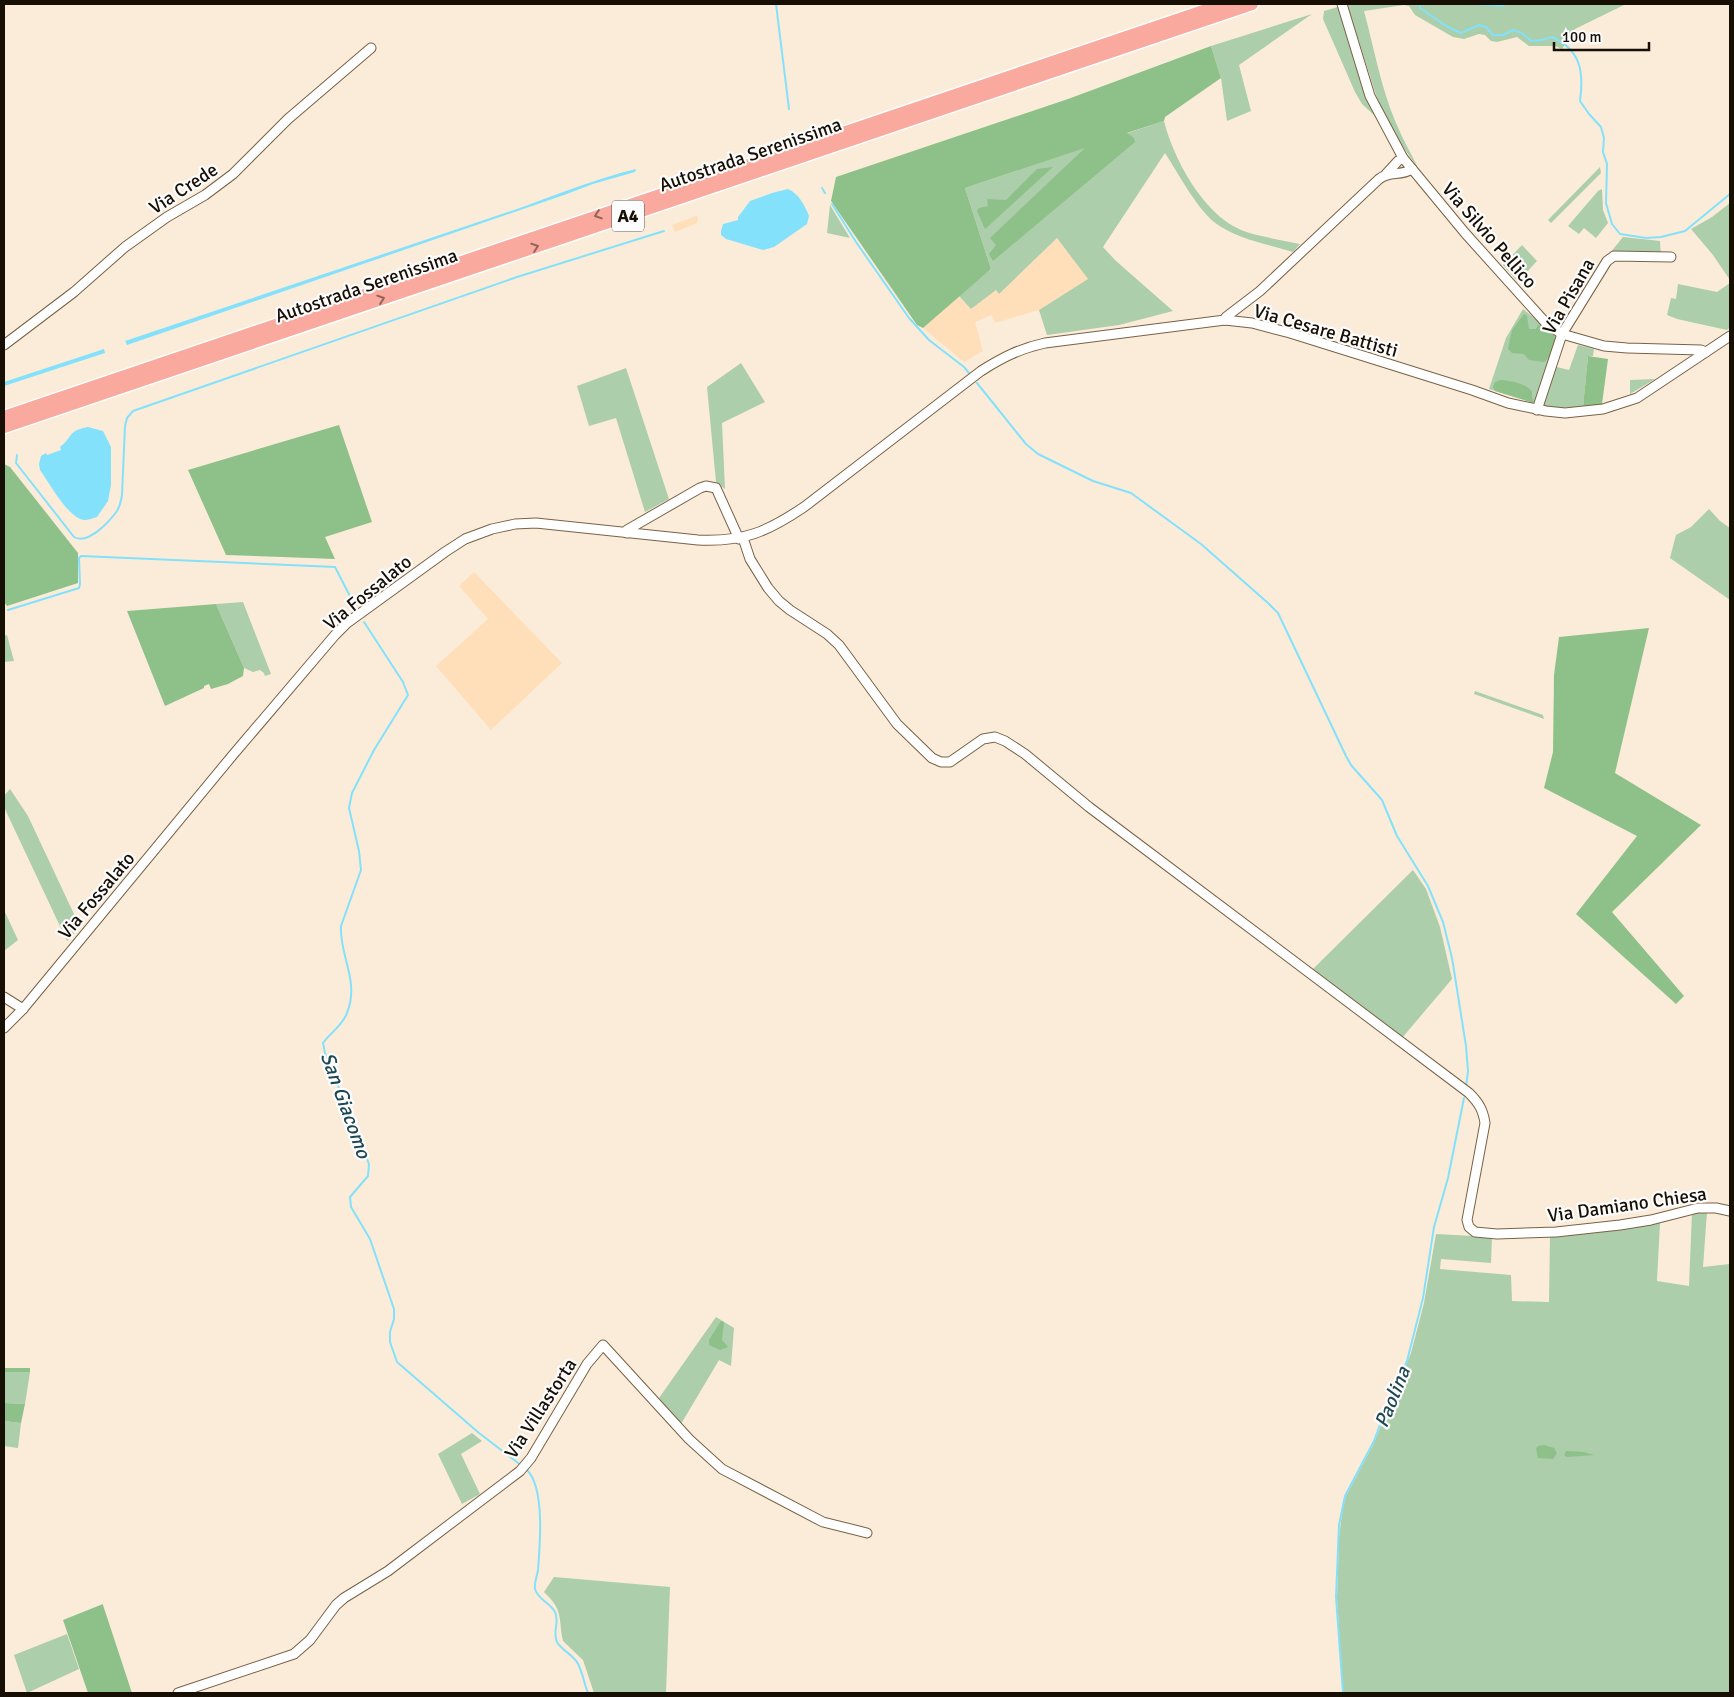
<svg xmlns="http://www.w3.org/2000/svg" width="1734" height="1697" font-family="Signika,sans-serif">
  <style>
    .built { fill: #fedfb9 }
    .green { fill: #acceaa }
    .forest { fill: #8dc189 }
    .water { fill: #83e1fb }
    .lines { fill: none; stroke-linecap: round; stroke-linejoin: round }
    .stream { stroke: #83e1fb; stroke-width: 2 }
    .minor-casing { stroke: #786246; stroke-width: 11 }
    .highway-casing { stroke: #fff; stroke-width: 15 }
    .minor { stroke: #fff; stroke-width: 9 }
    .highway { stroke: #f9a99d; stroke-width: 12 }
    .oneway { stroke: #936358 }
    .labels { text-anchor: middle; stroke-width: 4.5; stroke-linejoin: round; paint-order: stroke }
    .shield { fill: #fcfcfc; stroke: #5c554e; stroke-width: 1 }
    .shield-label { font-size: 18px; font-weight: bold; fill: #170e04 }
    .street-label { font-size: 19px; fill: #170e04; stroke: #fcfcfc }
    .water-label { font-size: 20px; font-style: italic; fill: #1d4753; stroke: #fcfcfc }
  </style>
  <rect width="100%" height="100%" fill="#fbecd9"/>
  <g class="built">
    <path d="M 696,216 L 698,217 L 697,223 L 675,232 L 672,225 Z"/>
    <path d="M 1057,238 L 1088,279 L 1039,310 L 995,323 L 992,315 L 975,322 L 983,351 L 964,362 L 923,328 L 959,296 L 971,309 L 996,290 L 999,294 Z"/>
    <path d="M 474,572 L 562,663 L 491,730 L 436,666 L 488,619 L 459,586 Z"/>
  </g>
  <g class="green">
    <path d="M 1347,4 L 1626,4 L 1575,29 L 1562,49 L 1555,46 L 1529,46 L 1517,37 L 1497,42 L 1491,41 L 1485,35 L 1479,34 L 1464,39 L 1453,37 L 1415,15 L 1409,6 L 1404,5 L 1364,11 C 1374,48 1381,88 1396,123 C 1402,138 1411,153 1418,168 L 1391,130 L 1376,95 Z"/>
    <path d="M 1338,7 L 1360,78 L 1376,117 L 1362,104 L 1355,92 L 1323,19 L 1324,11 Z"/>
    <path d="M 1312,14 L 1239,65 L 1251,111 L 1227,121 L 1221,78 L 1211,46 Z"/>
    <path d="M 1164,121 C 1173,158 1203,213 1239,229 C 1254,236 1283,240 1300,244 L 1293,252 C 1267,244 1236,239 1214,222 C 1196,207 1178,173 1165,153 L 1103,247 L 1116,261 L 1173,311 L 1119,325 L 1047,335 L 1039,310 L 1088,279 L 1057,238 L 999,294 L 996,290 L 971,309 L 959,296 L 991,269 L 965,188 Z"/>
    <path d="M 1600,167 L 1601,173 L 1551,223 L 1548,220 Z"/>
    <path d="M 1602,189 L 1603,210 L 1608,223 L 1596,238 L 1584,228 L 1579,234 L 1568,226 L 1598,191 Z"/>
    <path d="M 1730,203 L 1730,280 L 1713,255 L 1691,229 L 1712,217 Z"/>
    <path d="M 830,205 L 850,238 L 827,233 Z"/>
    <path d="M 1623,237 L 1660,241 L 1661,256 L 1610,253 Z"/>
    <path d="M 1522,245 L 1537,261 L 1518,282 L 1503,265 Z"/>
    <path d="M 1730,283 L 1730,327 L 1727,330 L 1677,319 L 1667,315 L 1671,298 L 1676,299 L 1678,284 L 1717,292 Z"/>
    <path d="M 1523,309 L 1558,337 L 1534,403 L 1489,389 L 1506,338 Z"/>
    <path d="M 1578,345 L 1594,349 L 1593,356 L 1588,356 L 1583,407 L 1558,408 L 1539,405 L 1553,366 L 1569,370 Z"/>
    <path d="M 741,363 L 765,402 L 722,423 L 725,489 L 716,482 L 707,387 Z"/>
    <path d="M 626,368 L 669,499 L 645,512 L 616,418 L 589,426 L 577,386 Z"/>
    <path d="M 1655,379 L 1630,394 L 1630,380 Z"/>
    <path d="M 1709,509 L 1720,521 L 1730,528 L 1730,600 L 1670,558 L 1676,535 L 1691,527 Z"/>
    <path d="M 243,602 L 271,674 L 265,676 L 264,673 L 260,670 L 253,672 L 244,668 L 216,604 Z"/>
    <path d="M 7,635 L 14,661 L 4,662 L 4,636 Z"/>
    <path d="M 1475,691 L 1543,715 L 1544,719 L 1474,694 Z"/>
    <path d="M 10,789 L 28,816 L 80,927 L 67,941 L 4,807 L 4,796 Z"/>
    <path d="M 1413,870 L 1426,889 L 1440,927 L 1452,979 L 1402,1038 L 1313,969 Z"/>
    <path d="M 4,910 L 18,940 L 4,951 Z"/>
    <path d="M 1707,1212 L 1703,1267 L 1730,1264 L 1730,1693 L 1343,1693 L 1337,1598 L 1339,1538 L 1342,1513 L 1346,1496 L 1373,1445 L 1411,1353 L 1424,1303 L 1436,1234 L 1492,1237 L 1491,1263 L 1441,1259 L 1440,1269 L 1511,1275 L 1512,1301 L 1549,1302 L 1550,1237 L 1660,1223 L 1657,1281 L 1689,1286 L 1692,1213 Z"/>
    <path d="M 716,1317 L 734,1328 L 731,1366 L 719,1360 L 681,1424 L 659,1398 Z"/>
    <path d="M 4,1372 L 30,1372 L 25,1404 L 4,1403 Z"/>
    <path d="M 4,1421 L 21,1423 L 18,1448 L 4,1446 Z"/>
    <path d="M 472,1433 L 482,1441 L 461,1454 L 480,1494 L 462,1504 L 438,1454 Z"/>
    <path d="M 554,1577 L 670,1587 L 666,1693 L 594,1693 L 583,1660 L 563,1641 C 558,1617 564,1611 544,1592 Z"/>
    <path d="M 67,1634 L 79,1669 L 27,1693 L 14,1655 Z"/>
  </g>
  <g class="forest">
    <path d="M 1211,46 L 1221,78 L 1165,117 L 1164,121 L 1127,133 L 1134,138 L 1135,142 L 993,261 L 989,254 L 996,245 L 990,238 L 1085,148 L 965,188 L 991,269 L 923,328 L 917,325 L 831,201 L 836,177 L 1068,99 Z"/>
    <path d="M 1053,167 L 985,229 L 977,211 L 979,208 L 988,206 L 987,199 L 1006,200 L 1037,169 Z"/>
    <path d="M 1524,314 L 1527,316 L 1529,329 L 1536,329 L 1538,325 C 1561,328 1559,349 1544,362 L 1529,360 L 1524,354 L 1512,353 L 1508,349 L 1512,330 Z"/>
    <path d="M 1588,356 L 1608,359 L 1602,404 L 1583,407 Z"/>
    <path d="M 1501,380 C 1511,381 1526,383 1532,392 L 1532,397 L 1534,403 L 1495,391 L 1493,387 L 1495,382 Z"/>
    <path d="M 339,425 L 372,522 L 325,537 L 335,559 L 226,555 L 188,470 Z"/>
    <path d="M 4,464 L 10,467 L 78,553 L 78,583 L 7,606 L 4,602 Z"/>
    <path d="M 216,604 L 244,668 L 243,676 L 228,684 L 211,689 L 209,684 L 204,686 L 204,688 L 165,706 L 127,611 Z"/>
    <path d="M 1649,628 L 1615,773 L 1701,825 L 1612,912 L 1684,996 L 1676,1004 L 1576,914 L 1637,836 L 1544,788 L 1553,752 L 1554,675 L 1559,637 Z"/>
    <path d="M 721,1321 L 724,1322 L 722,1340 L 728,1347 L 720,1350 L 709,1345 L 709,1340 Z"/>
    <rect x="4" y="1368" width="26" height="4"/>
    <path d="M 4,1403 L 25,1404 L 21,1423 L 4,1421 Z"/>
    <path d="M 1544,1445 L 1554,1448 L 1557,1453 L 1553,1459 L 1538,1458 L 1536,1448 L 1538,1446 Z"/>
    <path d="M 1566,1451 L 1583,1452 L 1594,1455 L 1567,1457 L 1564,1455 Z"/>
    <path d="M 103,1604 L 103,1605 L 132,1693 L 88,1693 L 63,1620 Z"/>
  </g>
  <g class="water">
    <path d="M 1463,4 L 1509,4 L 1502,7 Z"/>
    <path d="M 636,169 L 635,172 L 593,184 L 564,195 L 127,345 L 125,341 L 514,210 C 554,196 594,179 636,169 Z"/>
    <path d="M 788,189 C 799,194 804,204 809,216 L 807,224 L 774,247 L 763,250 L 726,239 L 721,235 L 721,231 L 723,224 L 738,220 L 738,217 L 750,201 L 772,193 Z"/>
    <path d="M 104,349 L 105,353 L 4,386 L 4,382 Z"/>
    <path d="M 88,427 L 103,431 L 111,447 L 111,485 L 108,501 L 97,517 C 93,518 88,520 85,520 C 69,520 49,482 40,470 L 39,464 L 41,456 L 46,453 L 47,455 L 61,450 L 60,447 C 74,436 67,431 88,427 Z"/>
  </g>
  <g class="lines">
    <g class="stream">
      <path d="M 776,4 L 789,109"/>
      <path d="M 1419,4 L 1420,8 L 1446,26 L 1461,33 L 1479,25 L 1486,27 L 1493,35 L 1503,35 L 1513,30 L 1522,33 L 1531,41 L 1542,40 L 1552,37 C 1581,50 1584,72 1580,101 L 1589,114 L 1601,127 L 1604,138 L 1603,152 L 1607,164 L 1606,203 L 1612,224 L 1620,234 L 1646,238 L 1661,237 L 1685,231 L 1730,194"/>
      <path d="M 822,188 L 825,193"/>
      <path d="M 832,204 L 856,242 L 909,318 L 929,340 L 964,367 L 969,373"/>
      <path d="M 977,383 L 1026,444 L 1038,454 L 1093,481 L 1131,493 L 1201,544 L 1268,603 L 1278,613 L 1346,756 L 1351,765 L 1382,800 L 1397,836 L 1428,886 L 1443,922 L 1452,958 L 1466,1046 L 1468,1071 L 1466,1087"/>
      <path d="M 17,455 L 16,463 L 74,537 C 88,545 109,522 117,511 C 120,506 121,501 122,495 L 125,426 L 127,418 L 133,411 L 517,277 L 664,231"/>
      <path d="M 8,610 L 79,588 L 80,584 L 79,558 L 81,556 L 335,567 L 355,606"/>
      <path d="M 364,622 L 403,682 L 408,695 L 374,750 L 352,793 L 349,808 L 359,851 L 361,870 L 341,926 C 339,955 360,981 347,1013 C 343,1025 330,1033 323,1043 L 325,1053 L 369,1164 L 368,1176 L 350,1197 L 351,1207 L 370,1239 L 394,1309 L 394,1319 L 390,1332 L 390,1342 L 397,1362 L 479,1433 L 522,1466"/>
      <path d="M 527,1470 C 545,1488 540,1545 538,1570 C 537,1577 534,1582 535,1589 C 538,1600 551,1603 555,1612 C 560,1622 552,1632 557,1642 C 562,1651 574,1655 578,1664 C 583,1673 584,1684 588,1693"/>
      <path d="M 1343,1693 L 1336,1597 L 1339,1525 L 1345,1496 L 1374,1441 L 1382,1419 L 1407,1361 L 1423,1298 L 1434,1227 L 1448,1178 L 1464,1098"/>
    </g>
    <g class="minor-casing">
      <g id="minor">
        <path d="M 1342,4 L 1370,96 L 1403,158 L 1465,233 L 1545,322 L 1562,334 L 1604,346 L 1627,348 L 1701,350 L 1706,352"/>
        <path d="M 1386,174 L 1398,161 L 1403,158"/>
        <path d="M 1225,320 L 1226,317 L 1260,291 L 1379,179 C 1391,170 1399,177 1412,169"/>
        <path d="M 4,345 L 74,292 L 125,247 L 167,217 L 205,195 L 233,174 L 288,119 L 371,48"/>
        <path d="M 1537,410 L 1562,334 L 1607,261 L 1614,256 L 1671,257"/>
        <path d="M 627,533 L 627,530 L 700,488 L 706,486 L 716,488 L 739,539"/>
        <path d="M 743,538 L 750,559 L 768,588 L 779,601 L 790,610 L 827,634 L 839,645 L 897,724 L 932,758 L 941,762 L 950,762 L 983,739 L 995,737 L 1005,741 L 1025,754 L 1089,807 L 1469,1093 C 1479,1103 1483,1110 1485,1123 L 1467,1220 L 1469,1227 L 1475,1232 L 1497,1234 L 1556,1232 L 1620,1225 L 1651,1220 L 1698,1208 L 1716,1208 L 1730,1211"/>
        <path d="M 4,997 L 23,1009"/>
        <path d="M 4,1028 L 23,1009 L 232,756 L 335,635 L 347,623 L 445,552 L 465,539 L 492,529 L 515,524 L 536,523 L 698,540 C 744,542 767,532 804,507 L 981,371 C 1003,357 1019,349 1045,343 L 1225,320 L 1252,323 L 1290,333 L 1472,390 L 1508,403 L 1546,411 L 1565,413 L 1603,409 L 1637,398 L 1730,336"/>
        <path d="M 178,1693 L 294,1654 L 310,1640 L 336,1605 L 344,1598 L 388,1571 L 520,1471 L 531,1458 L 587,1364 L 603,1345 L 689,1439 L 722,1469 L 823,1522 L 867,1533"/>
      </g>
    </g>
    <g class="highway-casing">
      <g id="highway">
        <path d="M 4,417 L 1224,4"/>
        <path d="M 4,427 L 1252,4"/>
      </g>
    </g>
    <use href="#minor" class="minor"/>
    <use href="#highway" class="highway"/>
  </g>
  <defs><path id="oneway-chevron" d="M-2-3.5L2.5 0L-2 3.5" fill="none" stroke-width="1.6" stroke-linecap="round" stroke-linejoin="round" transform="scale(1.25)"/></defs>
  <g class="oneway">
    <use href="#oneway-chevron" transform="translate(598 215) rotate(161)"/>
    <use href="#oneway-chevron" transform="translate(535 247) rotate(-19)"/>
    <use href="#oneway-chevron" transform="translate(381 299) rotate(-19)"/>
  </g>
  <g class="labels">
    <rect class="shield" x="612" y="200.5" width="32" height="31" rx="4"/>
    <g class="shield-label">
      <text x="628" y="222">A4</text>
    </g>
    <g class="street-label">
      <text transform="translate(750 154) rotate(-19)" y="7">Autostrada Serenissima</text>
      <text transform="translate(183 188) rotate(-33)" y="7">Via Crede</text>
      <text transform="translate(1490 235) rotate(49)" y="7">Via Silvio Pellico</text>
      <text transform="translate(366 285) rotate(-19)" y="7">Autostrada Serenissima</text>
      <text transform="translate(1568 296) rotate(-60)" y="7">Via Pisana</text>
      <text transform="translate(1326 330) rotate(16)" y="7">Via Cesare Battisti</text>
      <text transform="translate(367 592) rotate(-39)" y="7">Via Fossalato</text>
      <text transform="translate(96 895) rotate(-50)" y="7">Via Fossalato</text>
      <text transform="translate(1627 1204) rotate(-8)" y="7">Via Damiano Chiesa</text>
      <text transform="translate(540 1408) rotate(-57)" y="7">Via Villastorta</text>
    </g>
    <g class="water-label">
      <text transform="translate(346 1105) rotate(70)" y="7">San Giacomo</text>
      <text transform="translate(1392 1397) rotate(-68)" y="7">Paolina</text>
    </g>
  </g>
  <rect width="1734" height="1697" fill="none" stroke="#170e04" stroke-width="10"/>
  <path d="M1554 42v8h95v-8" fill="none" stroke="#170e04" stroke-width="2.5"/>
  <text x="1562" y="42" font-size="15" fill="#170e04" stroke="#fcfcfc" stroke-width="4" paint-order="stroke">100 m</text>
</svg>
